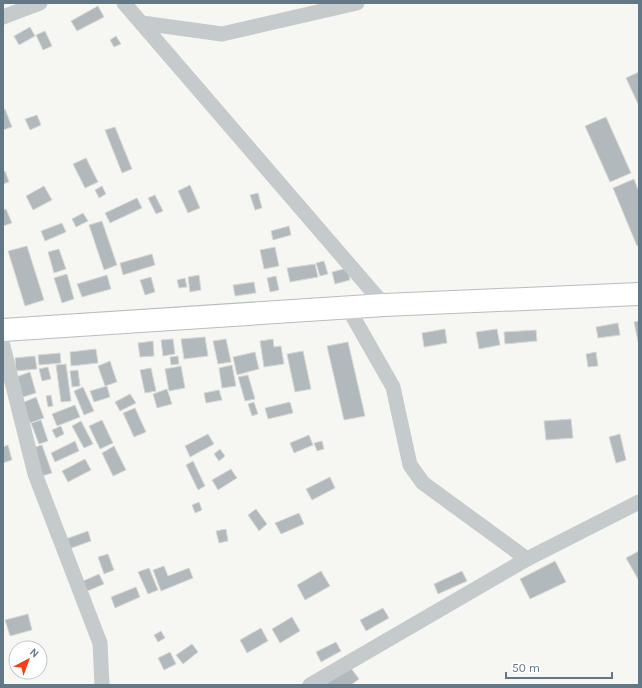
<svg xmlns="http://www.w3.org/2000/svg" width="642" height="688" font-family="Karla,sans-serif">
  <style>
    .building { fill: #b1b9bd; stroke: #d8d8d5 }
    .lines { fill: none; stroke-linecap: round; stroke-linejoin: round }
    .primary-casing { stroke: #b8bdc0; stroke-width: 24 }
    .minor { stroke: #c5cacc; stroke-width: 15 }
    .primary { stroke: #fff; stroke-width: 22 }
  </style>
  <rect width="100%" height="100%" fill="#f6f6f2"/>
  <g class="building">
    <path d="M 98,6 L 104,17 L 77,31 L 71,21 Z"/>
    <path d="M 30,27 L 35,36 L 19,45 L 14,36 Z"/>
    <path d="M 45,31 L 52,46 L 43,50 L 36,35 Z"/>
    <path d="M 116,36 L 121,44 L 114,47 L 110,40 Z"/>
    <path d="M 639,72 L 639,106 L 626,78 Z"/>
    <path d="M 5,109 L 12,127 L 3,130 L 3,110 Z"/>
    <path d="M 37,115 L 41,125 L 30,130 L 25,119 Z"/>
    <path d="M 606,117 L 631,173 L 610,182 L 585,126 Z"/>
    <path d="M 115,127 L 132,169 L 122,173 L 105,130 Z"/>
    <path d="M 86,158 L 98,182 L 85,188 L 73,164 Z"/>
    <path d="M 5,171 L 9,182 L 3,184 L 3,172 Z"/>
    <path d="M 634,179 L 639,192 L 639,245 L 637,246 L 613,188 Z"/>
    <path d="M 190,185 L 200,208 L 188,213 L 178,191 Z"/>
    <path d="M 44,186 L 52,200 L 33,210 L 26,196 Z"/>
    <path d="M 102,186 L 106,194 L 99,198 L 95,190 Z"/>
    <path d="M 258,193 L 262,208 L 255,210 L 250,195 Z"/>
    <path d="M 155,195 L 163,211 L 156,214 L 148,198 Z"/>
    <path d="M 137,198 L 142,208 L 110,223 L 105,213 Z"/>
    <path d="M 6,209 L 12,223 L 3,226 L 3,210 Z"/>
    <path d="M 83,213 L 88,221 L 76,227 L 72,219 Z"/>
    <path d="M 102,221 L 117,265 L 104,270 L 89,225 Z"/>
    <path d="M 62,223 L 66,232 L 45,241 L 41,231 Z"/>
    <path d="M 289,226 L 291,235 L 273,240 L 271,231 Z"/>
    <path d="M 27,246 L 44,300 L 25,306 L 8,251 Z"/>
    <path d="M 275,247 L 279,266 L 264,269 L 260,250 Z"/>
    <path d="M 59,249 L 66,269 L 54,273 L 48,252 Z"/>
    <path d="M 152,254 L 155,265 L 123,275 L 120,263 Z"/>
    <path d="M 324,261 L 328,274 L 320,276 L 316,263 Z"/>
    <path d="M 315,264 L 318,277 L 290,282 L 287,268 Z"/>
    <path d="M 347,268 L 350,280 L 335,284 L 332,272 Z"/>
    <path d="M 67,274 L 74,299 L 62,303 L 54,278 Z"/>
    <path d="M 107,275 L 111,289 L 82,297 L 77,284 Z"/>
    <path d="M 199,275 L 201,290 L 190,292 L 188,277 Z"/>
    <path d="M 276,276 L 279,290 L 270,292 L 267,278 Z"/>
    <path d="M 151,277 L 155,292 L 145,295 L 140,280 Z"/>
    <path d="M 185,278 L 187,287 L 179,288 L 177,280 Z"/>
    <path d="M 254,282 L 256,293 L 235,296 L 233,285 Z"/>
    <path d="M 639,321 L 639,346 L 634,322 Z"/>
    <path d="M 618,323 L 620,335 L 598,338 L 596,327 Z"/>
    <path d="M 445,329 L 447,343 L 424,347 L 422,333 Z"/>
    <path d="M 497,329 L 500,345 L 479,349 L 476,332 Z"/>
    <path d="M 536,330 L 537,341 L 505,344 L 504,332 Z"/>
    <path d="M 205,337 L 208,356 L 184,359 L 181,339 Z"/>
    <path d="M 173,339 L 175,354 L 163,356 L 161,340 Z"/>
    <path d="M 226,339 L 231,362 L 218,364 L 213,341 Z"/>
    <path d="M 273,339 L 274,347 L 281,346 L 284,364 L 264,367 L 260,341 Z"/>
    <path d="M 153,341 L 154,356 L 140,357 L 138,343 Z"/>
    <path d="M 348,342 L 365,416 L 344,420 L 327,346 Z"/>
    <path d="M 96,349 L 98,363 L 71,366 L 70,352 Z"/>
    <path d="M 303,351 L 311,389 L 295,392 L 287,354 Z"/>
    <path d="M 255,352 L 259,369 L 237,375 L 233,357 Z"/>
    <path d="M 596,352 L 598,366 L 588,367 L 586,354 Z"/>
    <path d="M 60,353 L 61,363 L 39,365 L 38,355 Z"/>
    <path d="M 35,356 L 37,369 L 16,371 L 15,358 Z"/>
    <path d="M 178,356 L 179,364 L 171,365 L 170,357 Z"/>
    <path d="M 110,361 L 117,382 L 105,386 L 98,366 Z"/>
    <path d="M 66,364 L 71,401 L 61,402 L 56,365 Z"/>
    <path d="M 232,365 L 236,386 L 222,388 L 219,368 Z"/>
    <path d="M 181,366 L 185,388 L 169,391 L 165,369 Z"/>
    <path d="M 48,367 L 51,379 L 42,381 L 39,369 Z"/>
    <path d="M 151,368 L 156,391 L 145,393 L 140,370 Z"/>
    <path d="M 78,370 L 80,386 L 72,387 L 70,371 Z"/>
    <path d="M 30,372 L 36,393 L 23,397 L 16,377 Z"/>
    <path d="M 248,375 L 255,399 L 245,401 L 238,377 Z"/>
    <path d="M 107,386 L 110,397 L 94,402 L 90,391 Z"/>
    <path d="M 83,387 L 94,411 L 84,415 L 74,391 Z"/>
    <path d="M 167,389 L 172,404 L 157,408 L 153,394 Z"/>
    <path d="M 219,390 L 222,400 L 206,403 L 204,393 Z"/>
    <path d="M 130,394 L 136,403 L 120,411 L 115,402 Z"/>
    <path d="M 51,395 L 53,406 L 48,407 L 46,396 Z"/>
    <path d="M 36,397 L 44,418 L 30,423 L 22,403 Z"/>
    <path d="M 254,402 L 258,414 L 252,416 L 248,404 Z"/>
    <path d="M 290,402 L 293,413 L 268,419 L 265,408 Z"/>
    <path d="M 75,405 L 80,417 L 57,426 L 52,414 Z"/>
    <path d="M 135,408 L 146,432 L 134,437 L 123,413 Z"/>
    <path d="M 571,419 L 573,438 L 546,440 L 544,421 Z"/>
    <path d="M 41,420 L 48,441 L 39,444 L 31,423 Z"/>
    <path d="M 102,420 L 113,443 L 100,449 L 89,426 Z"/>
    <path d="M 81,421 L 93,444 L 84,448 L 72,426 Z"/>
    <path d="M 61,426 L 64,434 L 56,438 L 52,430 Z"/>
    <path d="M 208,434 L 214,444 L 190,457 L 185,446 Z"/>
    <path d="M 620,434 L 626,460 L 616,463 L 609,437 Z"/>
    <path d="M 309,435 L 313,445 L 294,453 L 290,443 Z"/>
    <path d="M 75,441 L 79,451 L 55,462 L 51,453 Z"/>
    <path d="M 322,441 L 324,449 L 317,451 L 314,443 Z"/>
    <path d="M 8,445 L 12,460 L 3,463 L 3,447 Z"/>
    <path d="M 42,445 L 52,473 L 42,476 L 32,448 Z"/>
    <path d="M 114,446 L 126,470 L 113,476 L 102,453 Z"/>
    <path d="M 220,449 L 225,456 L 219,461 L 214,454 Z"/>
    <path d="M 85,459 L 91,470 L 68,482 L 62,471 Z"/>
    <path d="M 193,461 L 205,486 L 198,490 L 186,465 Z"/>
    <path d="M 231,469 L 237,478 L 218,490 L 212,480 Z"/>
    <path d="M 330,477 L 335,488 L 312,500 L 306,489 Z"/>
    <path d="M 199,502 L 202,510 L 195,513 L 192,505 Z"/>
    <path d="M 256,509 L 267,524 L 259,531 L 248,515 Z"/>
    <path d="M 299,513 L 304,524 L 281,534 L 275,523 Z"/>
    <path d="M 226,529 L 228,541 L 219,543 L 216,531 Z"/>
    <path d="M 88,531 L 91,541 L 66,550 L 63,540 Z"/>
    <path d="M 639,551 L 639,578 L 638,579 L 626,558 Z"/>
    <path d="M 108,554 L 114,570 L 104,574 L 98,557 Z"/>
    <path d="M 555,561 L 566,582 L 530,599 L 520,579 Z"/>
    <path d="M 164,566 L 168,576 L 189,568 L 193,578 L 161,591 L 153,570 Z"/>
    <path d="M 149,568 L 158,590 L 148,594 L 138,572 Z"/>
    <path d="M 321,571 L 330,586 L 305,600 L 297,585 Z"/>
    <path d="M 462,571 L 467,581 L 438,594 L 434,584 Z"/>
    <path d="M 99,574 L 104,584 L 85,592 L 81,582 Z"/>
    <path d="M 136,587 L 140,597 L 115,608 L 111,597 Z"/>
    <path d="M 383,608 L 389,618 L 366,631 L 360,620 Z"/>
    <path d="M 28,614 L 32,630 L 10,636 L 5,620 Z"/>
    <path d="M 292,617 L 300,631 L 280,643 L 272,629 Z"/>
    <path d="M 261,628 L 268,641 L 247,653 L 240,640 Z"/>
    <path d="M 161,631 L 165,638 L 158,642 L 154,635 Z"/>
    <path d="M 336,642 L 341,651 L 321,662 L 316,652 Z"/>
    <path d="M 192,644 L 198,652 L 183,664 L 176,655 Z"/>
    <path d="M 170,652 L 176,664 L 164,670 L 158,658 Z"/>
    <path d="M 350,667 L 359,679 L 351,685 L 325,685 L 324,683 Z"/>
  </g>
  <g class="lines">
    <g class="primary-casing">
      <path id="primary" d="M 3,330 L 384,305 L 639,294"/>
    </g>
    <g class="minor">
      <path d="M 124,3 L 384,305"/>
      <path d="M 3,17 L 40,3"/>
      <path d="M 142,23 L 222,34 L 357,3"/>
      <path d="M 348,308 L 393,387 L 410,465 L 423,483 L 527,559"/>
      <path d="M 3,346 L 35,474 L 100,643 L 102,685"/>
      <path d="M 310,685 L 527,559 L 639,502"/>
    </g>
    <use href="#primary" class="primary"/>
  </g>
  <rect width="642" height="688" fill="none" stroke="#627886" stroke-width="8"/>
  <g transform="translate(28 660) rotate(41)"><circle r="19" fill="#ffffff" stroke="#c0c9cf"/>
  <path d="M0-3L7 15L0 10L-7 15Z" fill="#f33f16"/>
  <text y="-6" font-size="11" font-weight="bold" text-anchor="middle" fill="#627886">N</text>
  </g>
  <path d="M506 672v6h106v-6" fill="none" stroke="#627886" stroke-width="2"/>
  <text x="512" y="672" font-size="12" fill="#627886" stroke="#ffffff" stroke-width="3" paint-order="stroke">50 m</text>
</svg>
